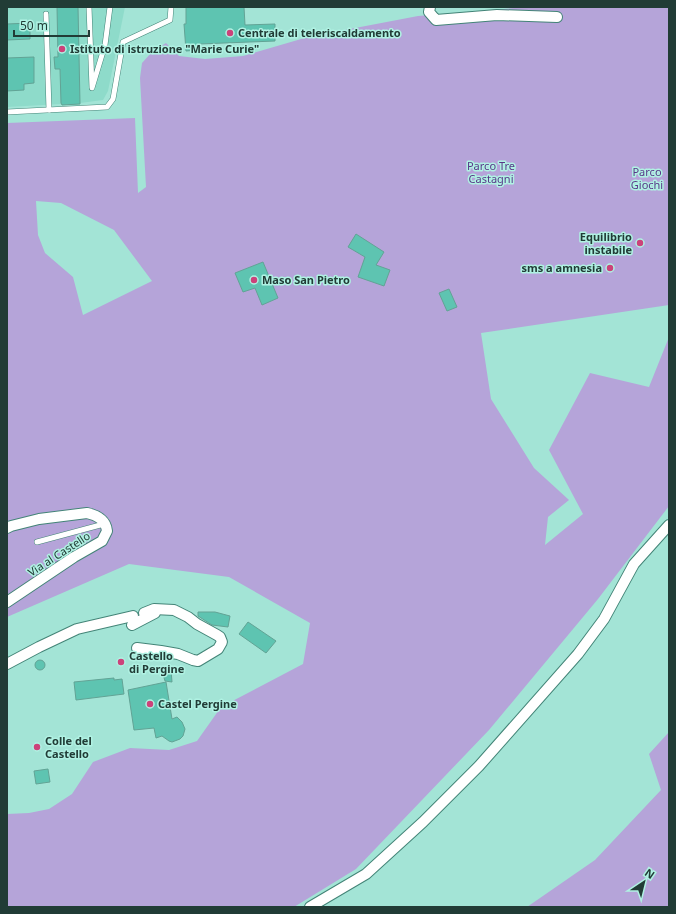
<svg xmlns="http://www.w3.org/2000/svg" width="676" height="914" font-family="'Noto Sans',sans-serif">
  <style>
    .built { fill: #8edbca }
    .green { fill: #b5a4d9; fill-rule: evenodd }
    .building { fill: #5ec4b1; stroke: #62a395 }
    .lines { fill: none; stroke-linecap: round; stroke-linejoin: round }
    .lane-casing { stroke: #438477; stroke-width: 6 }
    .street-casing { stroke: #438477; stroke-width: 12 }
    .lane { stroke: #fff; stroke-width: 5 }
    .street { stroke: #fff; stroke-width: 10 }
    .poi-dot { fill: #cc427a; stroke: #b0f2e3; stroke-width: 1.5 }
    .labels { text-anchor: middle; stroke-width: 3; stroke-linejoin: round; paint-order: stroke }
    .poi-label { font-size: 11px; font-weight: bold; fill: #213c36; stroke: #b0f2e3; text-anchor: start }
    .park-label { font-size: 11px; fill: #583788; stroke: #b0f2e3 }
    .street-label { font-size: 11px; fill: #213c36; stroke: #b0f2e3 }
  </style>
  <rect width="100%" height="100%" fill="#a3e4d6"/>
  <path class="built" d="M 7,7 L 125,7 L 108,91 L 103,100 L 80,103 L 7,107 Z"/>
  <g class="green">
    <path d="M 527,7 L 669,7 L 669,305 L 481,333 L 491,399 L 534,468 L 569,500 L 548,517 L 545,545 L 583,514 L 549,450 L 590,373 L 649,387 L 669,337 L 669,506 L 598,599 L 489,730 L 356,869 L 294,907 L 7,907 L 7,814 L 29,813 L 49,809 L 72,794 L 93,762 L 130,748 L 169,750 L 197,741 L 221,707 L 303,664 L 310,623 L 229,577 L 129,564 L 7,617 L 7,123 L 135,118 L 138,193 L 146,187 L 140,78 L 142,63 L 152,52 L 166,43 L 179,56 L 205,59 L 243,56 L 308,37 L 418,16 ZM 36,201 L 61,203 L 114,230 L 152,281 L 83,315 L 73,277 L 45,253 L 38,235 Z"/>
    <path d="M 669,732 L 669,907 L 527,907 L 595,860 L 661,790 L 649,754 Z"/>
  </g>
  <g class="building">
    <path d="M 57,7 L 78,7 L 80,104 L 62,105 L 61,103 L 60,69 L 55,69 L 54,57 L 58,57 Z"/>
    <path d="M 186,7 L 244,7 L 245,25 L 275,24 L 275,41 L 199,44 L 199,50 L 186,51 L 184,24 L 186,24 Z"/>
    <path d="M 30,23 L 30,39 L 7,40 L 7,24 Z"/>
    <path d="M 34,57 L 34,83 L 24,84 L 24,90 L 7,91 L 7,58 Z"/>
    <path d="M 356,234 L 384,252 L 376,265 L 390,270 L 384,286 L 358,277 L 365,257 L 348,247 Z"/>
    <path d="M 263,262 L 278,298 L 262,305 L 255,288 L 243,292 L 235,273 Z"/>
    <path d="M 449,289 L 457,307 L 447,311 L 439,293 Z"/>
    <path d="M 198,612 L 215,612 L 230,616 L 228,627 L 212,625 L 198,616 Z"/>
    <path d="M 248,622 L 276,641 L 266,653 L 239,634 Z"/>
    <circle cx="40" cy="665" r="5"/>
    <path d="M 171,670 L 172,682 L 165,681 L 162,671 Z"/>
    <path d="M 114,678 L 114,680 L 122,679 L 124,694 L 76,700 L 74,682 Z"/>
    <path d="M 166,682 L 172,719 L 177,717 L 182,722 L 185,729 L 183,736 L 180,739 L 172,742 L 169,741 L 162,736 L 156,738 L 154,728 L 134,730 L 128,690 Z"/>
    <path d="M 48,769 L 50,782 L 36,784 L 34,771 Z"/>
  </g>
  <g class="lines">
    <g class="lane-casing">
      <g id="lane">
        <path d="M 89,7 L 92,88 L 105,45 L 110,7"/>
        <path d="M 46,14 L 49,110"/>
        <path d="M 7,112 L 107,107 L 113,99 L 123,42 L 170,20 L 171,7"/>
        <path d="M 37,542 L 104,524"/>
      </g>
    </g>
    <g class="street-casing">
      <g id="street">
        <path d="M 430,7 L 429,12 L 436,20 L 497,15 L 557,17"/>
        <path d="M 7,528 L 11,526 L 39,519 L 87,513 C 96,515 106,520 107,531 L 102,541 L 74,557 L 7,602"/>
        <path d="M 132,625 L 155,613"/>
        <path d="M 137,648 L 161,651 L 178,654 L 193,660 L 198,661 L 218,649 L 222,642 L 220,637 L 217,635 L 197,624 L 188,617 L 174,610 L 154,609 L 144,613"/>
        <path d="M 7,664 L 39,647 L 77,629 L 133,616"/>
        <path d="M 310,907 L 366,874 L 423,822 L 479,766 L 578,654 L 604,619 L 634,564 L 669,525"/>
      </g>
    </g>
    <use href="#lane" class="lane"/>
    <use href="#street" class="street"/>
  </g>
  <g class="poi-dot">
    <circle cx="230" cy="33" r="4"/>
    <circle cx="62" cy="49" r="4"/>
    <circle cx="640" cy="243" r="4"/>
    <circle cx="610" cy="268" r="4"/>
    <circle cx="254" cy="280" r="4"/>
    <circle cx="121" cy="662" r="4"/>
    <circle cx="150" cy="704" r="4"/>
    <circle cx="37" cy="747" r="4"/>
  </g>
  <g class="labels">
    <g class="poi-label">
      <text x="238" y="37">Centrale di teleriscaldamento</text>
      <text x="70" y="53">Istituto di istruzione "Marie Curie"</text>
      <text x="632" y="241" text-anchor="end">Equilibrio<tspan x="632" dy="13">instabile</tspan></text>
      <text x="602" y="272" text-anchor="end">sms a amnesia</text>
      <text x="262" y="284">Maso San Pietro</text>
      <text x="129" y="660">Castello<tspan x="129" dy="13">di Pergine</tspan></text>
      <text x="158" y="708">Castel Pergine</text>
      <text x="45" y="745">Colle del<tspan x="45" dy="13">Castello</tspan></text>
    </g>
    <g class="park-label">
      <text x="491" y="170">Parco Tre<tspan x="491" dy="13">Castagni</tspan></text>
      <text x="647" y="176">Parco<tspan x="647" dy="13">Giochi</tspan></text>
    </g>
    <g class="street-label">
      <text transform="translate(59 554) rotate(-33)" y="4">Via al Castello</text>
    </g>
  </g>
  <rect width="676" height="914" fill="none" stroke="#213c36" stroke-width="16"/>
  <g transform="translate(644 882) rotate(35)" stroke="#b0f2e3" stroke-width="3" paint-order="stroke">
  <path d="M0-3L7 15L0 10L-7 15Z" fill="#213c36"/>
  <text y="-6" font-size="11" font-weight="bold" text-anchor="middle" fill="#213c36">N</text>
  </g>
  <path d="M14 30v6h75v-6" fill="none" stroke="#213c36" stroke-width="2"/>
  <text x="20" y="30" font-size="12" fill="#213c36" stroke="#b0f2e3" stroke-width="3" paint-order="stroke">50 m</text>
</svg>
